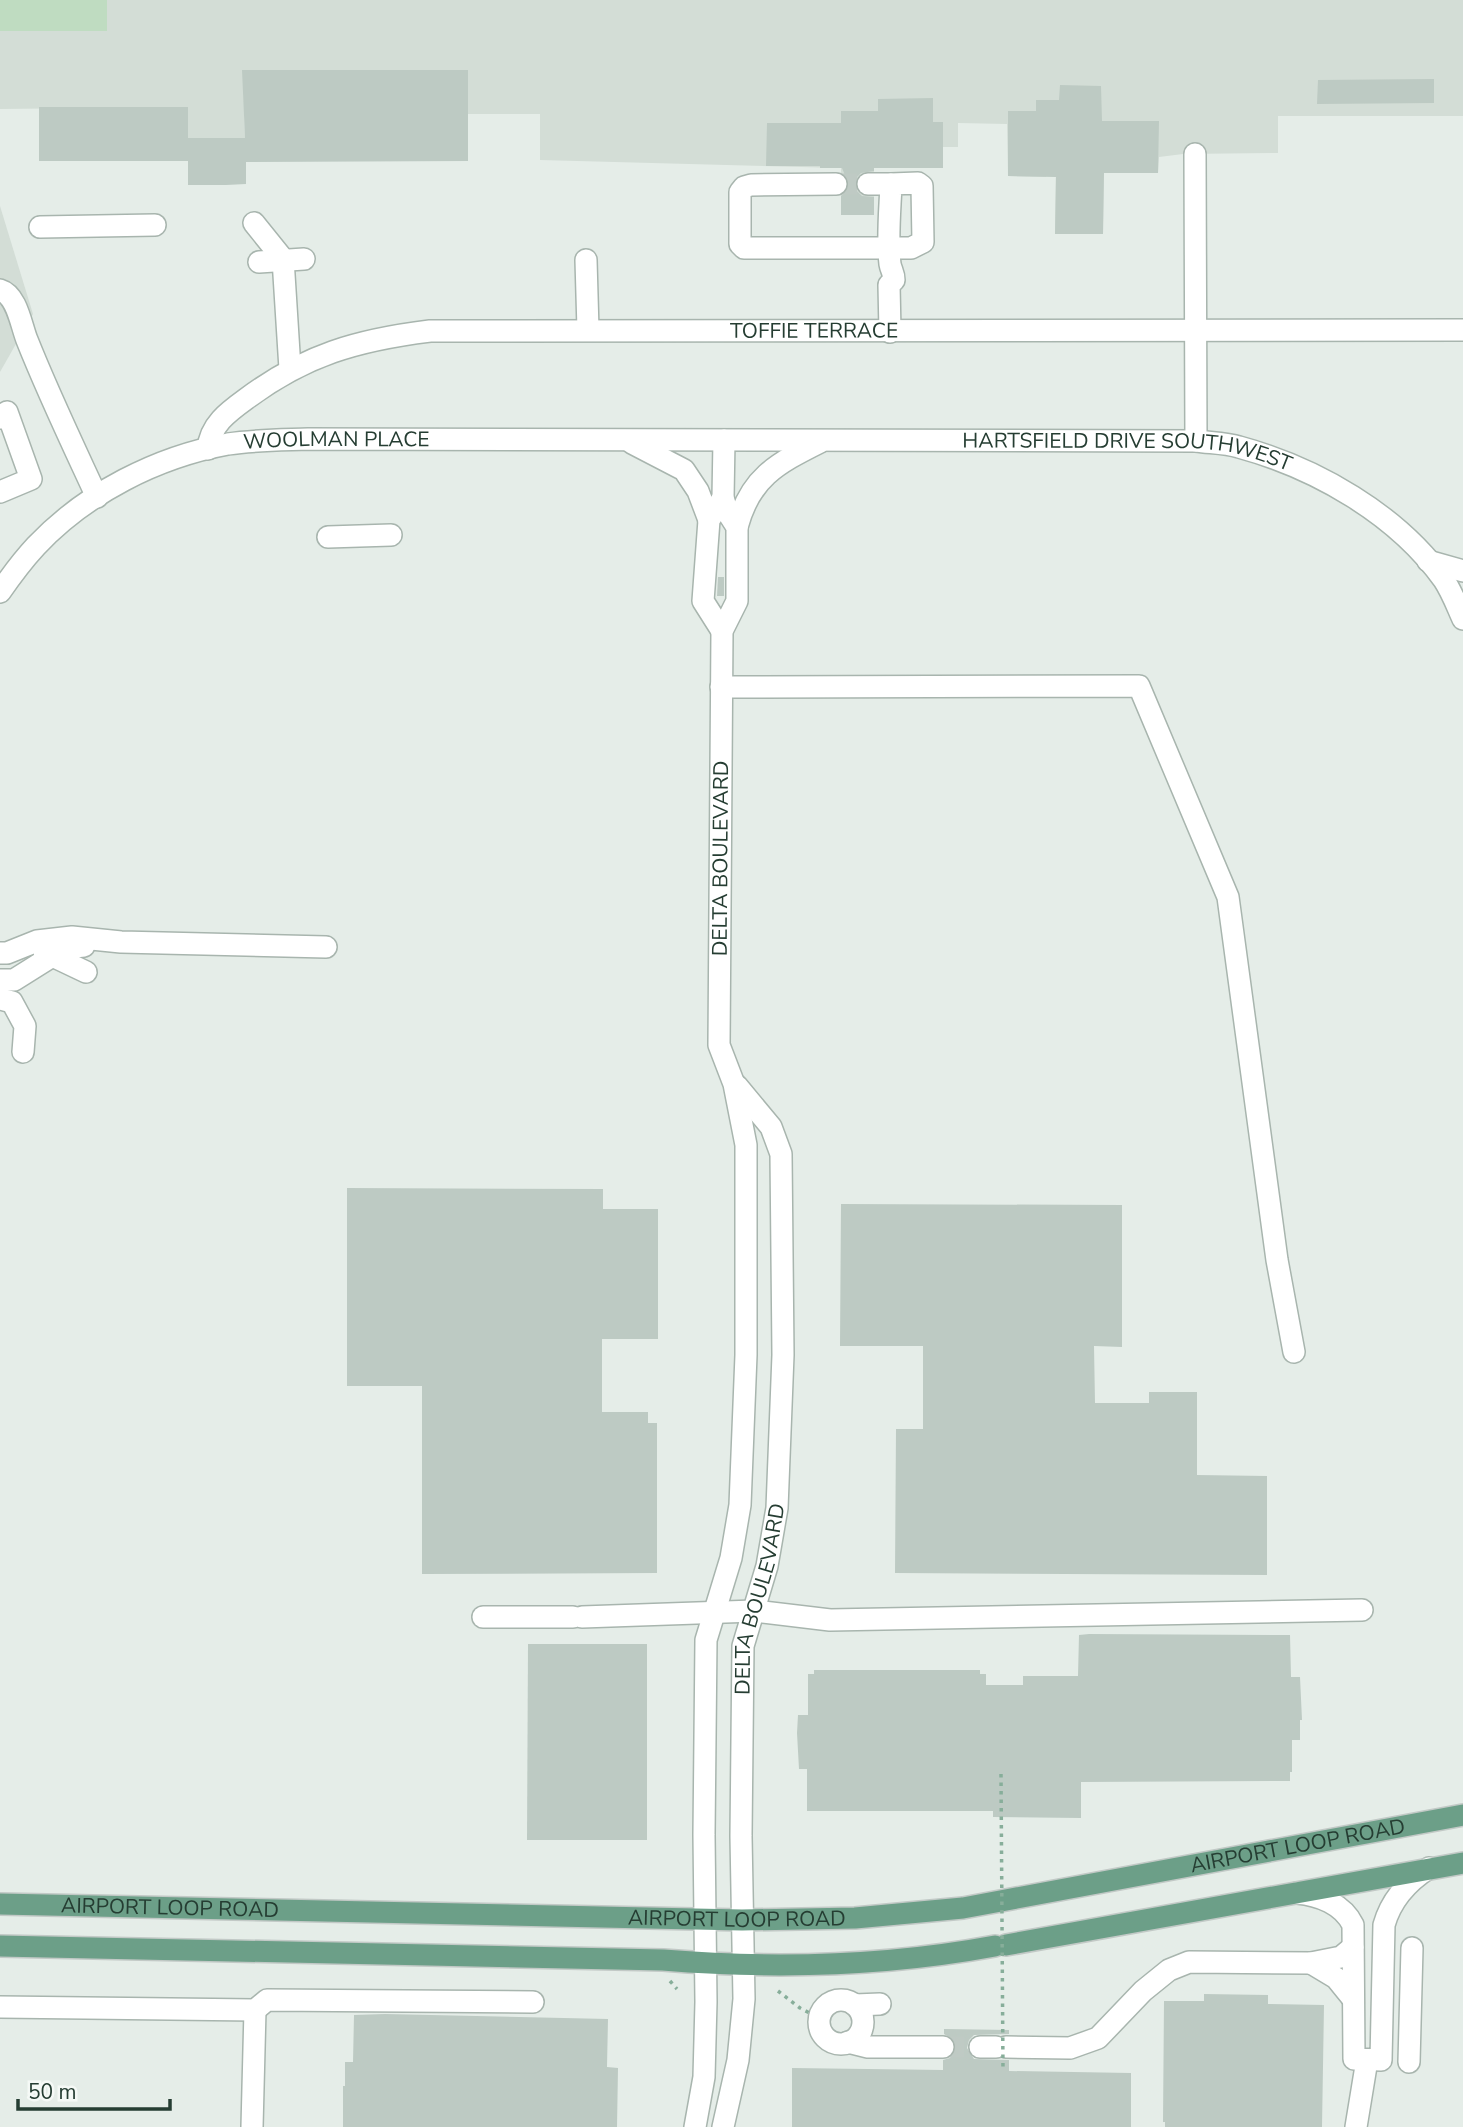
<svg xmlns="http://www.w3.org/2000/svg" width="1463" height="2127" font-family="'Nunito Sans',sans-serif">
  <style>
    .built { fill: #d3ddd6 }
    .green { fill: #bfdcc1 }
    .building { fill: #bdcac3 }
    .lines { fill: none; stroke-linecap: round; stroke-linejoin: round }
    .minor-tunnel { stroke: #bfcac4; stroke-width: 21; stroke-dasharray: 21 10; stroke-linecap: butt }
    .minor-casing { stroke: #a8b5ae; stroke-width: 24 }
    .major-casing { stroke: #c2c9c6; stroke-width: 24 }
    .path { stroke: #87ae9a; stroke-width: 3.5; stroke-dasharray: 3.5 5; stroke-linecap: butt }
    .minor { stroke: #fff; stroke-width: 21 }
    .major { stroke: #6c9f88; stroke-width: 21 }
    .path-bridge { stroke: #87ae9a; stroke-width: 3.5; stroke-dasharray: 3.5 5; stroke-linecap: butt }
    .labels { text-anchor: middle; stroke-width: 6; stroke-linejoin: round; paint-order: stroke }
    .street-label { font-size: 21px; fill: #253d32; stroke: #f5f9f6 }
  </style>
  <rect width="100%" height="100%" fill="#e5ede8"/>
  <g class="built">
    <path d="M 0,0 L 1463,0 L 1463,116 L 1278,116 L 1278,153 L 1183,154 L 1159,157 L 1158,173 L 1121,173 L 1104,158 L 1103,234 L 1055,234 L 1056,164 L 1046,164 L 1046,177 L 1008,176 L 1007,124 L 958,123 L 958,147 L 943,147 L 943,168 L 874,168 L 874,215 L 841,215 L 841,168 L 540,160 L 540,114 L 468,114 L 467,70 L 243,70 L 245,138 L 188,138 L 188,107 L 0,109 Z"/>
    <path d="M 0,206 L 33,314 L 0,372 Z"/>
  </g>
  <rect class="green" x="0" y="0" width="107" height="31"/>
  <g class="building">
    <path d="M 242,70 L 468,70 L 468,161 L 246,162 L 246,184 L 226,185 L 188,185 L 188,161 L 39,161 L 39,107 L 188,107 L 188,138 L 245,138 Z"/>
    <path d="M 1434,79 L 1434,103 L 1317,104 L 1318,80 Z"/>
    <path d="M 1060,85 L 1101,86 L 1102,121 L 1159,121 L 1158,173 L 1104,173 L 1103,234 L 1055,234 L 1056,177 L 1008,176 L 1008,111 L 1036,111 L 1036,100 L 1059,100 Z"/>
    <path d="M 933,98 L 933,122 L 943,122 L 943,168 L 874,168 L 874,171 L 861,173 L 856,178 L 856,190 L 862,196 L 874,197 L 874,215 L 841,215 L 841,196 L 847,191 L 849,185 L 842,168 L 820,168 L 820,166 L 766,166 L 767,123 L 841,123 L 841,111 L 878,111 L 878,99 Z"/>
    <path d="M 718,577 L 724,577 L 724,596 L 717,596 Z"/>
    <path d="M 347,1188 L 603,1189 L 603,1209 L 658,1209 L 658,1339 L 602,1339 L 602,1412 L 648,1412 L 648,1423 L 657,1423 L 657,1573 L 422,1574 L 422,1386 L 347,1386 Z"/>
    <path d="M 841,1204 L 1122,1205 L 1122,1347 L 1094,1346 L 1095,1403 L 1149,1403 L 1149,1392 L 1197,1392 L 1197,1475 L 1267,1476 L 1267,1575 L 895,1573 L 896,1429 L 923,1429 L 923,1346 L 840,1346 Z"/>
    <path d="M 1089,1634 L 1290,1635 L 1291,1677 L 1300,1677 L 1302,1720 L 1300,1720 L 1300,1740 L 1292,1740 L 1292,1772 L 1290,1772 L 1290,1781 L 1081,1782 L 1081,1818 L 993,1817 L 993,1811 L 807,1811 L 807,1769 L 799,1769 L 797,1733 L 798,1715 L 808,1715 L 808,1674 L 814,1674 L 814,1670 L 980,1670 L 980,1674 L 986,1674 L 986,1685 L 1023,1685 L 1023,1676 L 1078,1676 L 1079,1635 Z"/>
    <path d="M 528,1644 L 647,1644 L 647,1840 L 527,1840 Z"/>
    <path d="M 1204,1994 L 1268,1995 L 1268,2004 L 1324,2005 L 1322,2127 L 1165,2127 L 1165,2122 L 1163,2122 L 1164,2001 L 1204,2001 Z"/>
    <path d="M 385,2014 L 608,2019 L 607,2067 L 618,2068 L 617,2127 L 343,2127 L 343,2086 L 345,2086 L 345,2062 L 353,2062 L 354,2015 Z"/>
    <path d="M 944,2029 L 1009,2030 L 1009,2034 L 974,2035 L 969,2040 L 967,2048 L 974,2059 L 1009,2060 L 1009,2071 L 1131,2073 L 1131,2127 L 792,2127 L 792,2068 L 943,2070 L 943,2060 L 950,2058 L 956,2048 L 954,2040 L 944,2034 Z"/>
  </g>
  <g class="lines">
    <g class="minor-tunnel">
      <path d="M 836,184 L 868,184"/>
      <path d="M 943,2047 L 980,2047"/>
    </g>
    <g class="minor-casing">
      <g id="minor">
        <path d="M 1195,154 L 1196,441"/>
        <path d="M 836,184 L 751,185 L 744,187 L 740,192 L 740,244 L 744,248 L 911,248 L 923,242 L 922,186 L 918,183 L 891,184 C 890,210 887,239 890,264 C 891,270 894,273 894,280 L 889,285 L 890,332"/>
        <path d="M 868,184 L 891,184"/>
        <path d="M 254,223 L 283,259 L 290,369"/>
        <path d="M 40,227 L 155,225"/>
        <path d="M 586,260 L 588,330"/>
        <path d="M 259,262 L 304,259"/>
        <path d="M 0,290 C 17,295 21,325 27,340 C 48,393 73,445 97,497"/>
        <path d="M 0,418 L 7,412 L 31,479 L 0,492"/>
        <path d="M 632,443 L 684,470 L 698,491 L 709,520"/>
        <path id="s1" d="M 208,449 C 210,425 228,412 246,399 C 305,355 357,340 430,331 L 1463,330"/>
        <path d="M 737,527 C 750,478 776,464 820,442"/>
        <path d="M 328,537 L 391,535"/>
        <path d="M 1428,561 L 1463,571"/>
        <path id="s2" d="M 0,592 C 11,576 23,560 36,546 C 86,493 157,457 228,444 C 254,440 281,440 308,439 L 1196,441 C 1210,443 1226,443 1239,447 C 1316,468 1397,514 1444,580 C 1452,592 1457,606 1463,619"/>
        <path d="M 722,631 L 703,601 L 709,520 L 723,498"/>
        <path d="M 721,687 L 1139,686 L 1228,897 L 1277,1260 L 1294,1352"/>
        <path d="M 44,952 L 86,972"/>
        <path d="M 0,953 L 7,953 L 37,941 L 72,937 L 121,942 L 326,947"/>
        <path d="M 0,980 L 14,980 L 65,948 L 84,946"/>
        <path d="M 0,999 L 12,1002 L 25,1026 L 23,1052"/>
        <path d="M 483,1617 L 573,1617"/>
        <path d="M 582,1617 L 754,1611 L 830,1620 L 1362,1610"/>
        <path d="M 1297,1893 C 1319,1895 1343,1904 1353,1925 L 1354,2059 L 1381,2060 L 1384,1925 C 1391,1900 1407,1882 1429,1868"/>
        <path d="M 1311,1963 L 1336,1978 L 1353,1999"/>
        <circle cx="841" cy="2022" r="22"/>
        <path d="M 855,2005 L 880,2004"/>
        <path d="M 0,2007 L 255,2010 L 267,2000 L 533,2002"/>
        <path d="M 848,2042 L 868,2047 L 943,2047"/>
        <path d="M 980,2047 L 996,2047"/>
        <path d="M 1006,2047 L 1070,2048 L 1098,2038 L 1143,1991 L 1169,1970 L 1189,1962 L 1311,1963 L 1341,1957 L 1353,1947"/>
        <path d="M 1409,2062 L 1412,1948"/>
        <path d="M 252,2127 L 255,2010"/>
        <path id="s3" d="M 695,2127 L 704,2077 L 706,2002 L 704,1835 L 706,1640 L 731,1558 L 740,1505 L 746,1355 L 746,1145 L 734,1084 L 719,1045 L 722,631 L 737,601 L 737,527 L 728,513 L 723,498 L 724,440"/>
        <path id="s4" d="M 723,2127 L 738,2060 L 744,1999 L 741,1836 L 743,1646 L 767,1566 L 777,1508 L 783,1355 L 781,1154 L 771,1127 L 737,1086"/>
        <path d="M 1356,2127 L 1367,2060"/>
      </g>
    </g>
    <g class="major-casing">
      <g id="major">
        <path id="s5" d="M 0,1904 L 742,1920 L 855,1918 L 963,1908 L 1463,1815"/>
        <path d="M 1006,1945 L 1463,1863"/>
        <path d="M 0,1946 L 663,1960 C 773,1969 887,1966 995,1946"/>
      </g>
    </g>
    <g class="path">
      <path d="M 670,1981 L 677,1989"/>
      <path d="M 778,1991 L 800,2008 L 819,2018"/>
    </g>
    <use href="#minor" class="minor"/>
    <use href="#major" class="major"/>
    <path class="path-bridge" d="M 1001,1774 L 1003,2071"/>
  </g>
  <g class="labels">
    <g class="street-label">
      <text dy="7" stroke="none"><textPath href="#s1" startOffset="648">TOFFIE TERRACE</textPath></text>
      <text dy="7" stroke="none"><textPath href="#s2" startOffset="388">WOOLMAN PLACE</textPath></text>
      <text dy="7" stroke="none"><textPath href="#s2" startOffset="1180">HARTSFIELD DRIVE SOUTHWEST</textPath></text>
      <text dy="7" stroke="none"><textPath href="#s3" startOffset="1278">DELTA BOULEVARD</textPath></text>
      <text dy="7" stroke="none"><textPath href="#s4" startOffset="532">DELTA BOULEVARD</textPath></text>
      <text dy="7" stroke="none"><textPath href="#s5" startOffset="1304">AIRPORT LOOP ROAD</textPath></text>
      <text dy="7" stroke="none"><textPath href="#s5" startOffset="170">AIRPORT LOOP ROAD</textPath></text>
      <text dy="7" stroke="none"><textPath href="#s5" startOffset="737">AIRPORT LOOP ROAD</textPath></text>
    </g>
  </g>
  <path d="M18 2099v10h152v-10" fill="none" stroke="#253d32" stroke-width="3.5"/>
  <text x="28" y="2099" font-size="21" fill="#253d32" stroke="#f5f9f6" stroke-width="5" paint-order="stroke">50 m</text>
</svg>
